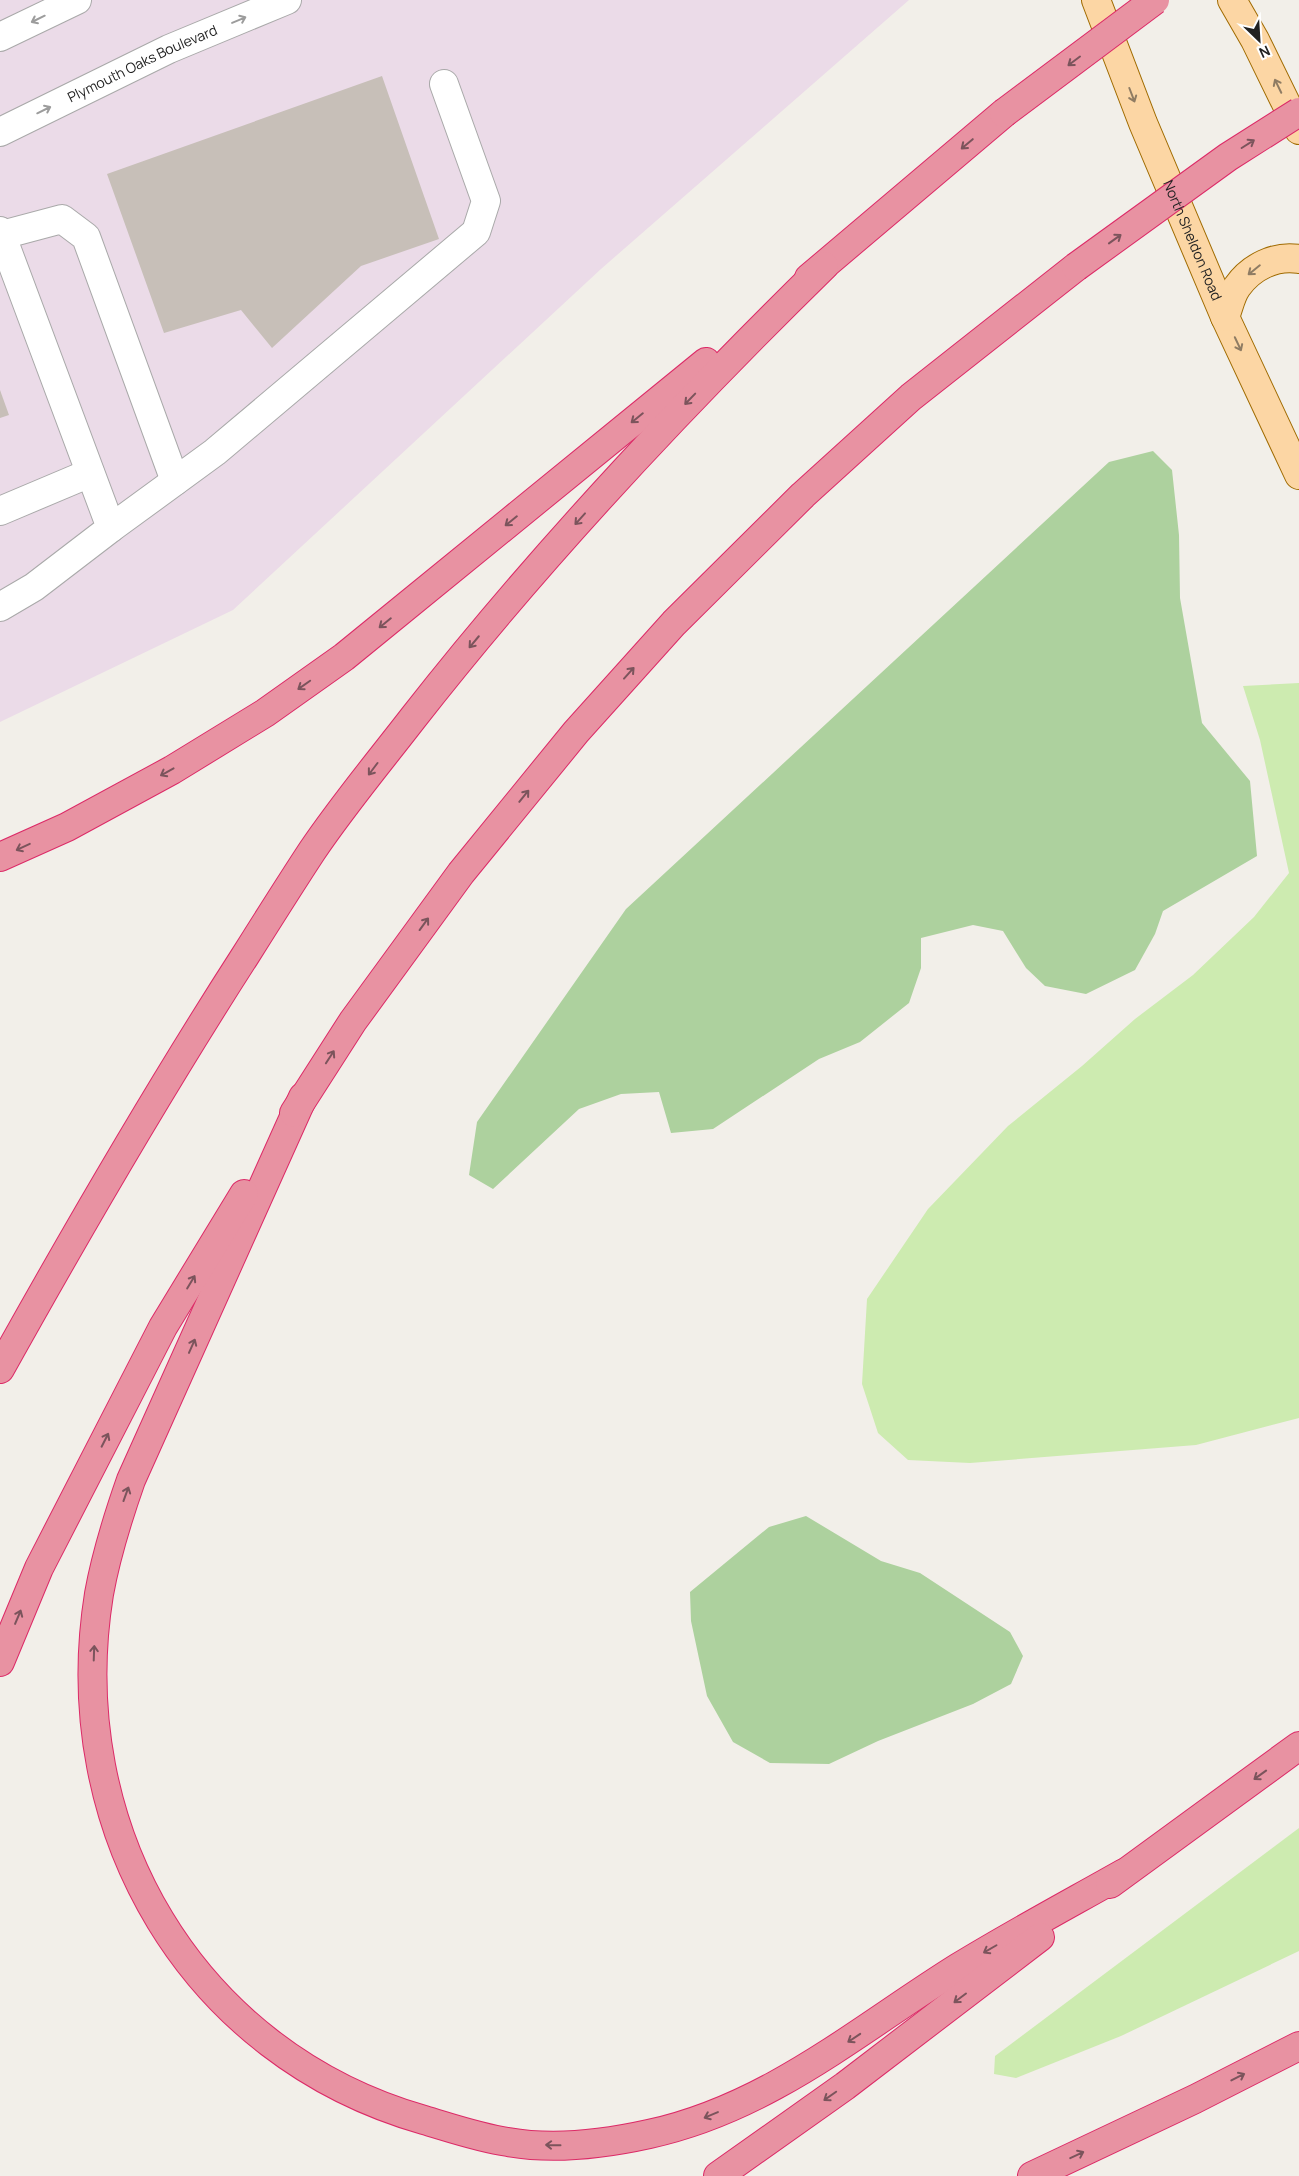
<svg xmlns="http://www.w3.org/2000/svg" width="1299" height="2176" font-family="Manrope,sans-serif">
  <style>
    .industrial { fill: #ebdbe8 }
    .grass { fill: #cdebb0 }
    .forest { fill: #add19e }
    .building { fill: #c7bfb8 }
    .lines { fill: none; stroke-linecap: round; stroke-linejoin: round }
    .minor-casing { stroke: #a9a9a9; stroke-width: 30 }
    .major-casing { stroke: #a06b00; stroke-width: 30 }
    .highway-casing { stroke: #dc2a67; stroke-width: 30 }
    .minor { stroke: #fff; stroke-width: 28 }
    .major { stroke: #fcd6a4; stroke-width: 28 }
    .highway { stroke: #e892a2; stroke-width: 28 }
    .highway-bridge-casing { stroke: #dc2a67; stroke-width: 30; stroke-linecap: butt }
    .highway-bridge { stroke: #e892a2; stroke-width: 28 }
    .oneway { stroke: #9c9c9c }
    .oneway2 { stroke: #7b545c }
    .oneway3 { stroke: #8f7c63 }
    .labels { text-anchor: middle; stroke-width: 4; stroke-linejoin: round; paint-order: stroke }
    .street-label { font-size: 14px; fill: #222; stroke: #fff }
  </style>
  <rect width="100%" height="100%" fill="#f2efe9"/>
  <path class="industrial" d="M 0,0 L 909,0 L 601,269 L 233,610 L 0,722 Z"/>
  <g class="grass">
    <path d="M 1299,683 L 1299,1418 L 1196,1445 L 970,1463 L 908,1460 L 878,1433 L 862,1384 L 867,1299 L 928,1209 L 1008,1126 L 1082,1066 L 1135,1019 L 1193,975 L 1254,917 L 1289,873 L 1260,740 L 1243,686 Z"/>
    <path d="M 1299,1828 L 1299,1951 L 1121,2036 L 1016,2078 L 994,2074 L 995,2056 Z"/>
  </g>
  <g class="forest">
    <path d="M 1153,451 L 1172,470 L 1179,535 L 1180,598 L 1202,723 L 1250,781 L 1257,856 L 1163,911 L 1155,934 L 1135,970 L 1086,994 L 1045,986 L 1026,968 L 1003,931 L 973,925 L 921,938 L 921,968 L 909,1003 L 860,1042 L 819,1059 L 713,1129 L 671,1133 L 659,1092 L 621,1094 L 579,1109 L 493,1189 L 469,1175 L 477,1122 L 626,909 L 1109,462 Z"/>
    <path d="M 806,1516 L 881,1561 L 920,1573 L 1010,1632 L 1023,1656 L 1011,1684 L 973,1704 L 878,1741 L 829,1764 L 770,1763 L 733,1742 L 707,1696 L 691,1621 L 690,1592 L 769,1527 Z"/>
  </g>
  <g class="building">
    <path d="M 382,76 L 439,239 L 361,266 L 272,348 L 241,310 L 164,333 L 107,174 Z"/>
    <path d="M 0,390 L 9,415 L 0,418 Z"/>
  </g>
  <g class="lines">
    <g class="minor-casing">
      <g id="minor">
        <path d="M 0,37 L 77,0"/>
        <path id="s1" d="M 0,132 L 169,49 L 287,0"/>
        <path d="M 0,231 L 111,528 L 34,587 L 0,607"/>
        <path d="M 2,235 L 62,219 L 86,237 L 175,481"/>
        <path d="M 0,511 L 90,473"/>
        <path d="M 111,528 L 215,452 L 476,232 L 486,201 L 444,84"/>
      </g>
    </g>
    <g class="major-casing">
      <g id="major">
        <path id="s2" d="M 1096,0 L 1143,123 L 1225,317 L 1299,475"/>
        <path d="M 1232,0 L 1255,40 L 1299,130"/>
        <path d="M 1225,317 C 1229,307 1231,295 1237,287 C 1251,267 1275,255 1299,259"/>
      </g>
    </g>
    <g class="highway-casing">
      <g id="highway">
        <path d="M 809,278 L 1004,113"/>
        <path d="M 0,857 L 67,827 L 172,770 L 265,713 L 344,657 L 706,362"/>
        <path d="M 303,1097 L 131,1480 C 118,1517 106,1555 99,1594 C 61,1829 192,2054 424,2120 C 451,2128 480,2138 508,2142 C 553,2150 604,2144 649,2134 C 769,2108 858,2030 959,1967 C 1013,1934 1069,1904 1124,1873"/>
        <path d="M 294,1113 L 353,1021 L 461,873 L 576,732 L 674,623 L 803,495 L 911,397 L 1076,267"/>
        <path d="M 0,1369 C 78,1229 158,1091 245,956 C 267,921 289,886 312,851 C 343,805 379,762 413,718 C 539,557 678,409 824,266"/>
        <path d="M 0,1662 L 39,1568 L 163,1327 L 244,1194"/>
        <path d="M 1110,1884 L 1299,1746"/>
        <path d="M 718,2176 L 845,2086 L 1040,1937"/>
        <path d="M 1032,2176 L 1195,2099 L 1299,2046"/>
      </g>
    </g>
    <use href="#minor" class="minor"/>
    <use href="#major" class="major"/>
    <use href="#highway" class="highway"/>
    <g class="highway-bridge-casing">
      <g id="highway-bridge">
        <path d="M 1004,113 L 1155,0"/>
        <path d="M 1076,267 L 1228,157 L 1299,112"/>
      </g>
    </g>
    <use href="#highway-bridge" class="highway-bridge"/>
  </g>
  <defs><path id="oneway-shaft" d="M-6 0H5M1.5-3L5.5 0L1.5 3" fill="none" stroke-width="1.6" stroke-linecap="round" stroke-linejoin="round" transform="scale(1.25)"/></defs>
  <g class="oneway">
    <use href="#oneway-shaft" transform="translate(38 19) rotate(154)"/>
    <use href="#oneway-shaft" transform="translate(239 20) rotate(-23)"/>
    <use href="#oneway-shaft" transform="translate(44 110) rotate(-26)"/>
  </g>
  <g class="oneway2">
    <use href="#oneway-shaft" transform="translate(1074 61) rotate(143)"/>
    <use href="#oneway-shaft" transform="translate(967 144) rotate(140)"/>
    <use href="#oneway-shaft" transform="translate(1248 144) rotate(-32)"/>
    <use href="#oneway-shaft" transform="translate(1115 239) rotate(-36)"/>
    <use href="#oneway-shaft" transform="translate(690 399) rotate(134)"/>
    <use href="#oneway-shaft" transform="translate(637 418) rotate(141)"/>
    <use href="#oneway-shaft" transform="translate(580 519) rotate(132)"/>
    <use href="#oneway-shaft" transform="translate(511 521) rotate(141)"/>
    <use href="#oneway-shaft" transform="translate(385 623) rotate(141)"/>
    <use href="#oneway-shaft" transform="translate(474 642) rotate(130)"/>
    <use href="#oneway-shaft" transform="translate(629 673) rotate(-48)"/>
    <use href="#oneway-shaft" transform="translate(304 685) rotate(145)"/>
    <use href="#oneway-shaft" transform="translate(373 769) rotate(127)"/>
    <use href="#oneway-shaft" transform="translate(167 772) rotate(151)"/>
    <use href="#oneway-shaft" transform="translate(524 796) rotate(-51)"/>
    <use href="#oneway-shaft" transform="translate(23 847) rotate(155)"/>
    <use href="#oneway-shaft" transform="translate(424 924) rotate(-54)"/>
    <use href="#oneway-shaft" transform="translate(330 1057) rotate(-57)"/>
    <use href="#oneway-shaft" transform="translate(191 1282) rotate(-59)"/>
    <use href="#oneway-shaft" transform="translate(192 1346) rotate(-66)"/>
    <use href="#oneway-shaft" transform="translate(105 1440) rotate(-63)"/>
    <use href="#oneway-shaft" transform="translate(126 1494) rotate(-70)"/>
    <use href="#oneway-shaft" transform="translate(18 1617) rotate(-67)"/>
    <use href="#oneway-shaft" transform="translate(94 1653) rotate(-88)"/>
    <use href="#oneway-shaft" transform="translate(1260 1775) rotate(144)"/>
    <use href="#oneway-shaft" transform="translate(990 1949) rotate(150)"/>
    <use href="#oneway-shaft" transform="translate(960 1998) rotate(143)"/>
    <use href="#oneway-shaft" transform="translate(854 2038) rotate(146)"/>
    <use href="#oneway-shaft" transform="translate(1238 2077) rotate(-27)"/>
    <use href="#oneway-shaft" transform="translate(830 2096) rotate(145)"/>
    <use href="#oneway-shaft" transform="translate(711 2115) rotate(157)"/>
    <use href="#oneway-shaft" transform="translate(553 2145) rotate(-179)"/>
    <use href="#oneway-shaft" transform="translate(1077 2155) rotate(-25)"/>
  </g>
  <g class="oneway3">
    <use href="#oneway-shaft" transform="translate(1278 86) rotate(-116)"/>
    <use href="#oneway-shaft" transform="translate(1132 95) rotate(69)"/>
    <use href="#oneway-shaft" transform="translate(1254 270) rotate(141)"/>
    <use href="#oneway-shaft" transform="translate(1238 344) rotate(65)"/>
  </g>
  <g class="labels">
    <g class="street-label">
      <text dy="5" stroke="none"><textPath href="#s1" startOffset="158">Plymouth Oaks Boulevard</textPath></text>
      <text dy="5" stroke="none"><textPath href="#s2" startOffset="259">North Sheldon Road</textPath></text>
    </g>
  </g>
  <g transform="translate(1259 40) rotate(155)" stroke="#ffffff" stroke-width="4" paint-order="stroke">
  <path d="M0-4L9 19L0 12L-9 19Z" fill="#222222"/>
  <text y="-8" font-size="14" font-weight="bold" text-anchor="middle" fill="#222222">N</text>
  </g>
</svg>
